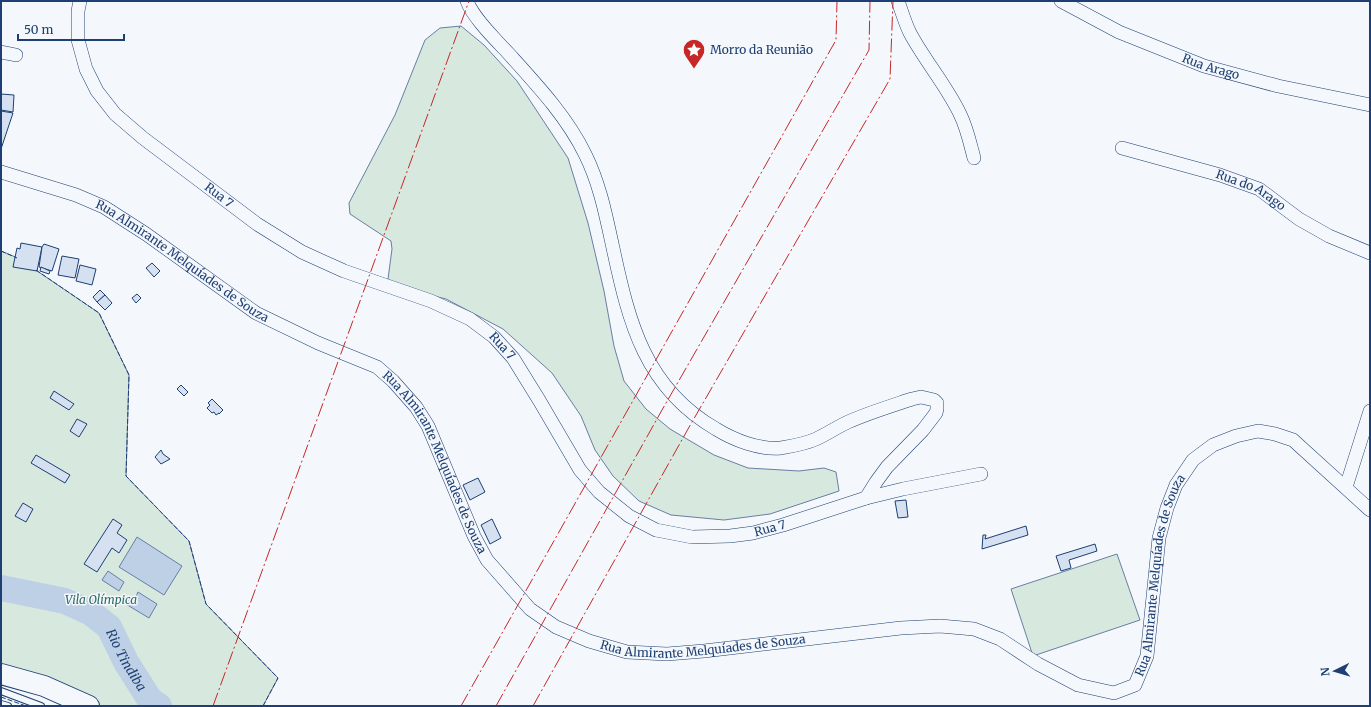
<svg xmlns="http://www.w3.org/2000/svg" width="1371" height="707" font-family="Merriweather,serif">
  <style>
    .green { fill: #d7e8df; stroke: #687fa3 }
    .water { fill: #bed0e5; stroke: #687fa3 }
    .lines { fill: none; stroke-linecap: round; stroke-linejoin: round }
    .river { stroke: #bed0e5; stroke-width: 26 }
    .building { fill: #d5e0f0; stroke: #1d3f73 }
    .service-casing { stroke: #1d3f73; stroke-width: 8 }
    .minor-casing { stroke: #1d3f73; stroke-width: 14 }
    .primary-casing { stroke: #1d3f73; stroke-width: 22 }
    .service { stroke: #f4f7fb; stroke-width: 6 }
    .minor { stroke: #f4f7fb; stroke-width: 13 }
    .primary { stroke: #f4f7fb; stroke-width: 20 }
    .fence { stroke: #1d3f73; stroke-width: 1; stroke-dasharray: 5 2; stroke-linecap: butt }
    .power { stroke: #c62828; stroke-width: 1; stroke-dasharray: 14 3 2 3; stroke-linecap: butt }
    .labels { text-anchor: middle; stroke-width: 3; stroke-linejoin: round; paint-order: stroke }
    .poi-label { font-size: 12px; fill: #1d3f73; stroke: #f4f7fb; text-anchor: start }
    .street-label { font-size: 12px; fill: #1d3f73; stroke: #f4f7fb }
    .park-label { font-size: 12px; font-style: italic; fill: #2c6c60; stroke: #f4f7fb }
    .water-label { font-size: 13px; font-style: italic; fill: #1d3f73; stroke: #f4f7fb }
  </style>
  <rect width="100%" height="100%" fill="#f4f7fb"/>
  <g class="green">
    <path d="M 461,26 L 484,45 L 517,81 L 568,158 L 588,223 L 604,291 L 614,346 L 624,381 L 646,409 L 670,429 L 714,455 L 748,468 L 799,471 L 824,468 L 836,472 L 839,491 L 770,514 L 724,520 L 671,515 L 639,501 L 613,476 L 595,450 L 581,416 L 552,373 L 503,329 L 446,299 L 398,287 L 388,279 L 392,249 L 391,241 L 350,214 L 349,203 L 395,115 L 425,40 L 440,28 Z"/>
    <path d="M 1,251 L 18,258 L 99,313 L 129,375 L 126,476 L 189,541 L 206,604 L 278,678 L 263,706 L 94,706 L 1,669 Z"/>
    <path d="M 1117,554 L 1140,620 L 1033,656 L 1011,589 Z"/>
  </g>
  <g class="water">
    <path d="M 137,537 L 182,566 L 164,595 L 119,567 Z"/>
    <path d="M 108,571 L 124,582 L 119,591 L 102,580 Z"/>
    <path d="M 138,592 L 157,604 L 149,618 L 124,603 L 127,597 L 134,601 Z"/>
  </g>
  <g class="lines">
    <path class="river" id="s1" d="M 1,588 L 65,601 L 91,613 L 109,627 L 126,662 L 150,700 L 159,706"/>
  </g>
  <g class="building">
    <path d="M 1,94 L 14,95 L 13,112 L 1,110 Z"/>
    <path d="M 1,111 L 13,113 L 1,149 Z"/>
    <path d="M 21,243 L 42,247 L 37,271 L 13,267 L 17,248 L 20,249 Z"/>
    <path d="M 44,244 L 59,249 L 52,271 L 39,267 L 42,247 Z"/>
    <path d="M 62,256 L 79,259 L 75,278 L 58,275 Z"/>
    <path d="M 152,263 L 160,271 L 154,277 L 146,268 Z"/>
    <path d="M 80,265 L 96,269 L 92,285 L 76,281 Z"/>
    <path d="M 41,267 L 50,271 L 49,274 L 40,271 Z"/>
    <path d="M 100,290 L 105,295 L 97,302 L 93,297 Z"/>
    <path d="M 137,294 L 141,298 L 136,303 L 132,298 Z"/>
    <path d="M 105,295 L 112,303 L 105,310 L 97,302 Z"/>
    <path d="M 181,385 L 188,392 L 184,396 L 177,389 Z"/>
    <path d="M 54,391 L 74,404 L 69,410 L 50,398 Z"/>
    <path d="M 212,399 L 223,410 L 219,414 L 219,413 L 216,415 L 214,412 L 212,413 L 207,408 L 210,405 L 208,403 Z"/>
    <path d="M 77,419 L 87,424 L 79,437 L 70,431 Z"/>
    <path d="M 161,450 L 163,454 L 170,459 L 161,464 L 155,457 Z"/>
    <path d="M 36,455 L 70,475 L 65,483 L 31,463 Z"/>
    <path d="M 478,478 L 485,492 L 470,500 L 463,485 Z"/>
    <path d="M 906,500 L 908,517 L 898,518 L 895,501 Z"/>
    <path d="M 23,503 L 33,509 L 26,522 L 15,516 Z"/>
    <path d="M 113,519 L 122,525 L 117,533 L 127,540 L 119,553 L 112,548 L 97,572 L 84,564 Z"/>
    <path d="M 492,519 L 501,538 L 490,544 L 481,525 Z"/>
    <path d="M 1026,526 L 1028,535 L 982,549 L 983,535 L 986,535 L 985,539 Z"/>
    <path d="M 1095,544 L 1097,551 L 1069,560 L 1071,568 L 1061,571 L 1056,556 Z"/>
  </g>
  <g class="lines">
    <g class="service-casing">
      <g id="service">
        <path d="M 1,691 L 41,706"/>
        <path d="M 1,704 L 8,706"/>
      </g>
    </g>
    <g class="minor-casing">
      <g id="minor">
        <path id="s2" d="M 80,1 L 78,11 L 78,40 L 86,69 L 97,91 L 115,114 L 143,138 L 257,224 L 302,252 L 344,271 L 431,301 L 470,319 L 494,337 L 513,358 L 539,400 L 580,470 L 599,492 L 629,516 L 656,530 L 692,537 L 730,536 L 753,533 L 783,525 L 866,498 L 903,489 L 981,474"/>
        <path d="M 467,1 C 473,18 497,41 509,54 C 537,85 567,117 585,154 C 600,184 606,216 613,248 C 629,323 645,388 716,429 C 734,440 759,450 781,448 C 792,446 805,444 816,439 C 827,434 837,427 848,422 C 868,413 891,406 912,399 L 921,397 L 934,400 L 937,403 L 937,409 L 936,413 L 923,430 L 887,467 L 876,482 L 866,498"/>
        <path d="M 898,1 C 902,12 905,23 910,33 C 925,61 946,85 960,114 C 967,128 970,143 974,158"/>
        <path id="s3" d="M 1061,1 L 1119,32 L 1204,66 L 1278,86 L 1370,105"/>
        <path d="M 1,52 L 16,55"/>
        <path id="s4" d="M 1122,148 L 1220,175 L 1259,189 L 1299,219 L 1329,236 L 1370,253"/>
        <path id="s5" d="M 1,172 L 76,195 L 104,207 L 146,234 L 256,313 L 318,343 L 377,367 L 393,381 L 416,407 L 428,426 L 474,536 L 487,560 L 530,609 L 556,627 L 589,641 L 627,652 L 667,654 L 704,651 L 901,628 L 940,626 L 974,629 L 1000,639 L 1038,664 L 1078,685 L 1114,693 L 1135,685 L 1147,656 L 1159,538 L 1167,508 L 1176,485 L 1193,460 L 1213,445 L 1236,436 L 1258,431 L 1275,434 L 1293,440 L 1370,510"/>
        <path d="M 1346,487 L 1370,411"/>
      </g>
    </g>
    <g class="primary-casing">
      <path id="primary" d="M 1,674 L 44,686 L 89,706"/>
    </g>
    <use href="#service" class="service"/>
    <use href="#minor" class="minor"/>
    <use href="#primary" class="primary"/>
    <g class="fence">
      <path d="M 1,183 L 1,186"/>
      <path d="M 1,251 L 17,258"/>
      <path d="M 36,270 L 99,313 L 129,375 L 126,476 L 189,541 L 206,604 L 278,678 L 263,706"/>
      <path d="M 1,697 L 26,706"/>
    </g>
    <g class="power">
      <path d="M 213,706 L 469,1"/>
      <path d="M 461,706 L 836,40 L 837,1"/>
      <path d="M 496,706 L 662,410 L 869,50 L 870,1"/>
      <path d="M 533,706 L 688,429 L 890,79 L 893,1"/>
    </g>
  </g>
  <defs>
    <g id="sight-pin" transform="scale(1.15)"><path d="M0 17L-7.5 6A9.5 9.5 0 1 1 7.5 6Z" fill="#c62828" stroke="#f4f7fb"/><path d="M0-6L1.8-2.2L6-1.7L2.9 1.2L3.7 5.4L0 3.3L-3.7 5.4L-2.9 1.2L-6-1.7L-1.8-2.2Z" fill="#fff"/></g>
  </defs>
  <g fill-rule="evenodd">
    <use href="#sight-pin" x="694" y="50"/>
  </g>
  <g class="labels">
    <g class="poi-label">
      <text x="710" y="54">Morro da Reunião</text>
    </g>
    <g class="street-label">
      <text dy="4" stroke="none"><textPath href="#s3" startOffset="164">Rua Arago</textPath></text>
      <text dy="4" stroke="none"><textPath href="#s4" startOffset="136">Rua do Arago</textPath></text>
      <text dy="4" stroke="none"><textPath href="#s2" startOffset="255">Rua 7</textPath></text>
      <text dy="4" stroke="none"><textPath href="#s5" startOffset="204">Rua Almirante Melquíades de Souza</textPath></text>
      <text dy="4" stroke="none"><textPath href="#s2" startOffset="579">Rua 7</textPath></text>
      <text dy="4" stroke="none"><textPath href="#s5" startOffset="540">Rua Almirante Melquíades de Souza</textPath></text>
      <text dy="4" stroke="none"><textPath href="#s2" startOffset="939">Rua 7</textPath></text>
      <text dy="4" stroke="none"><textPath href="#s5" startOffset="1464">Rua Almirante Melquíades de Souza</textPath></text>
      <text dy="4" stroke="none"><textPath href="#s5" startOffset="900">Rua Almirante Melquíades de Souza</textPath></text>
    </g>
    <g class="park-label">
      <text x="101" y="604">Vila Olímpica</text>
    </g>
    <g class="water-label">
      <text dy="5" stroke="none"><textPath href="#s1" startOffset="154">Rio Tindiba</textPath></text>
    </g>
  </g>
  <rect width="1371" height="707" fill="none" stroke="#1d3f73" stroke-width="4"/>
  <g transform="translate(1335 671) rotate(265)" stroke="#f4f7fb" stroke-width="3" paint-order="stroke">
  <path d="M0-3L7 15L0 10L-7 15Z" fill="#1d3f73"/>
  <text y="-6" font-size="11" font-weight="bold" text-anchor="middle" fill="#1d3f73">N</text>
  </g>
  <path d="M18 34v6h106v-6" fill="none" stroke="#1d3f73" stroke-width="2"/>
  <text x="24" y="34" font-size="12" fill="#1d3f73" stroke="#f4f7fb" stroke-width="3" paint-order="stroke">50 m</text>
</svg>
